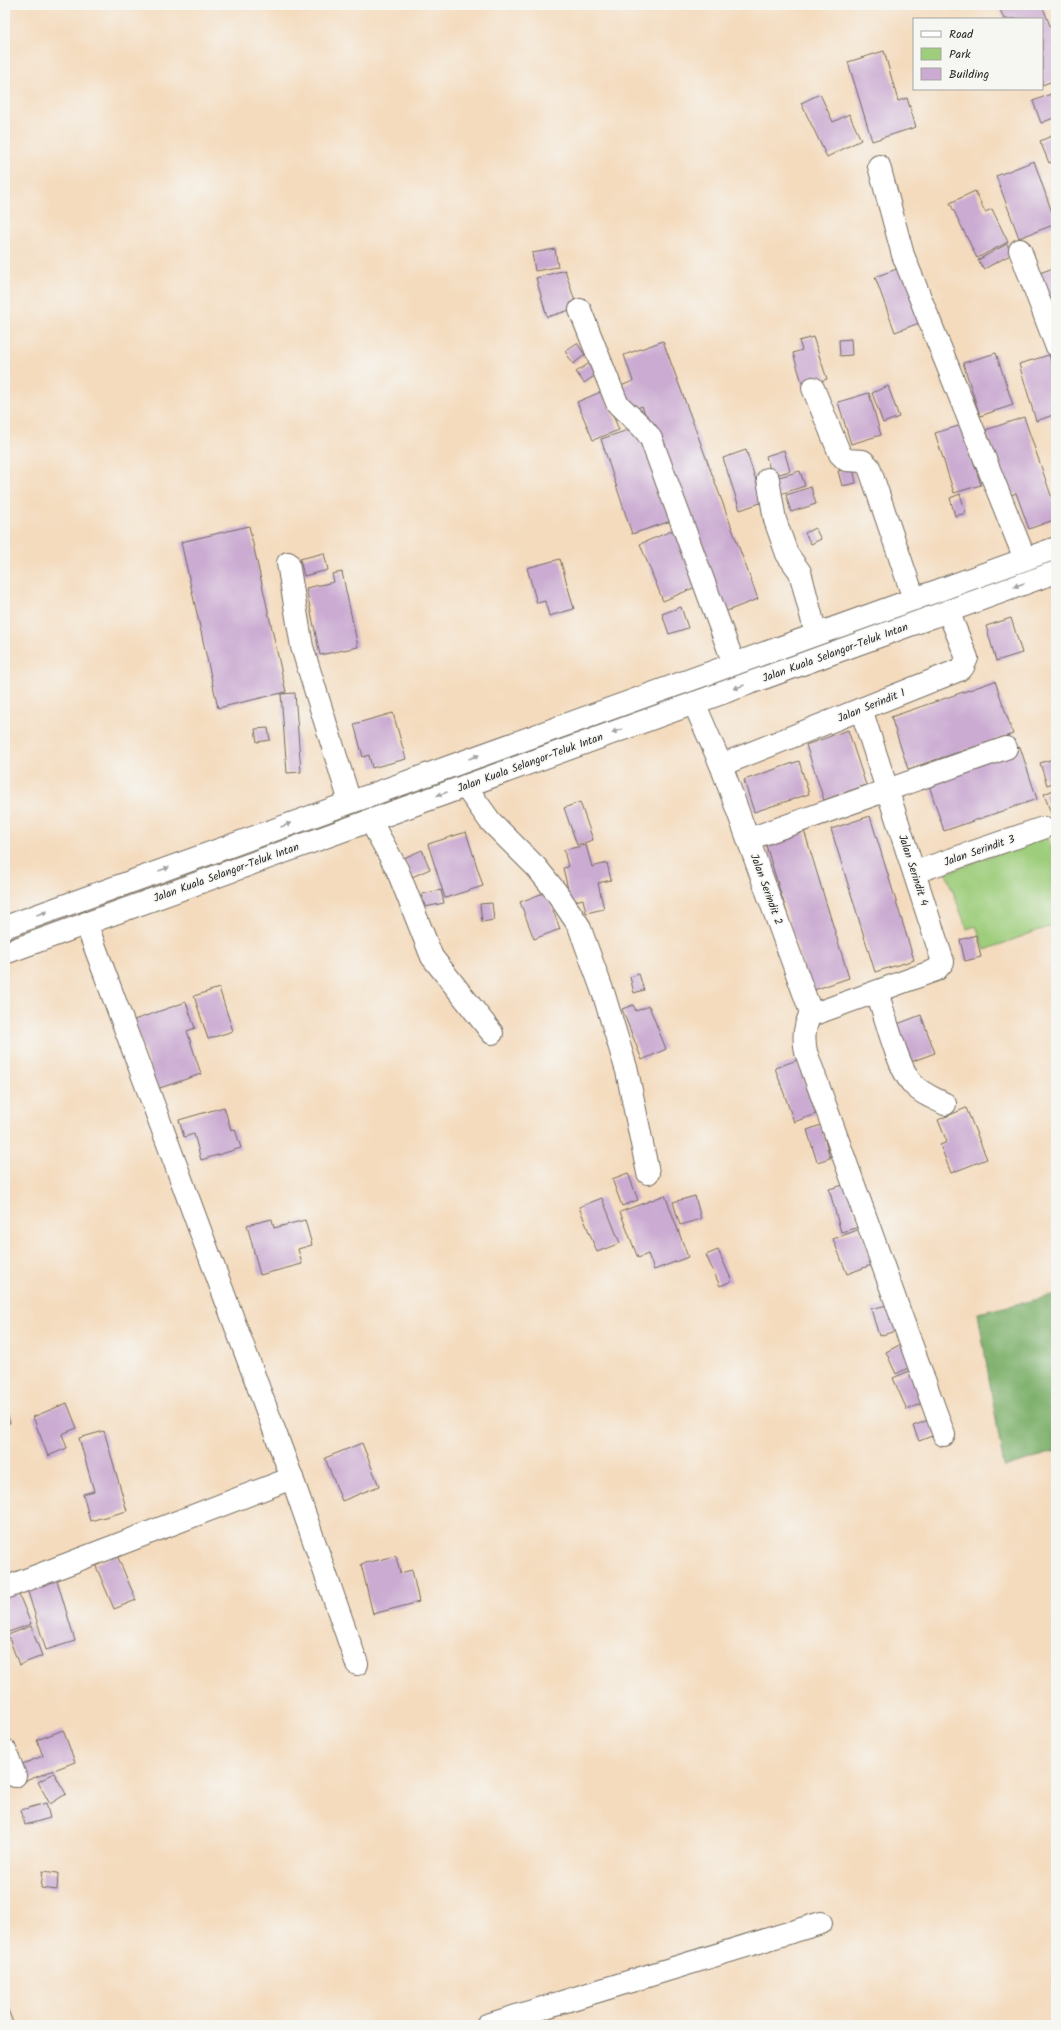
<svg xmlns="http://www.w3.org/2000/svg" width="1061" height="2030" font-family="Kalam,sans-serif">
  <style>
    .green { fill: #9ecd7c; stroke: #647c54 }
    .forest { fill: #7eb06c; stroke: #546e4c }
    .building { fill: #cbabd2 }
    .lines { fill: none; stroke-linecap: round; stroke-linejoin: round }
    .minor-casing { stroke: #71695e; stroke-width: 24 }
    .highway-casing { stroke: #71695e; stroke-width: 24 }
    .minor { stroke: #fff; stroke-width: 22 }
    .highway { stroke: #fff; stroke-width: 22 }
    .oneway { fill: #a0a0a0 }
    .labels { text-anchor: middle; stroke-width: 3; stroke-linejoin: round; paint-order: stroke }
    .street-label { font-size: 11px; fill: #2b2b2b; stroke: #f6f6f2 }
  </style>
  <rect width="100%" height="100%" fill="#f6f6f2"/>
  <filter id="ink" filterUnits="userSpaceOnUse"><feTurbulence type="fractalNoise" baseFrequency=".025" numOctaves="2"/><feDisplacementMap in="SourceGraphic" scale="8" xChannelSelector="R" yChannelSelector="G"/><feConvolveMatrix kernelMatrix="1 2 1 2 8 2 1 2 1" color-interpolation-filters="sRGB"/></filter>
  <filter id="wash" filterUnits="userSpaceOnUse"><feTurbulence type="fractalNoise" baseFrequency=".012" numOctaves="4" result="noise"/><feDisplacementMap in="SourceGraphic" scale="16" xChannelSelector="R" yChannelSelector="G"/><feGaussianBlur stdDeviation="0.9" result="paint"/><feColorMatrix in="noise" values="0 0 0 0 0 0 0 0 0 0 0 0 0 0 0 0 0 1.4 0 .05"/><feComposite in="paint" operator="in"/></filter>
  <g filter="url(#wash)">
    <rect width="100%" height="100%" fill="#f4dbbe"/>
    <path class="green" d="M 1047,835 L 1056,860 L 1056,924 L 985,950 L 976,926 L 967,929 L 946,873 Z"/>
    <path class="forest" d="M 1056,1295 L 1056,1451 L 1004,1467 L 978,1313 Z"/>
    <g id="blocks">
      <g class="building">
        <path d="M 1011,5 L 1042,5 L 1056,41 L 1056,80 L 1042,85 L 1042,19 L 1004,19 L 1000,9 Z"/>
        <path d="M 884,51 L 898,101 L 907,98 L 916,127 L 872,141 L 848,62 Z"/>
        <path d="M 1056,92 L 1056,117 L 1041,123 L 1033,101 Z"/>
        <path d="M 820,94 L 833,122 L 849,114 L 861,140 L 827,157 L 801,103 Z"/>
        <path d="M 1056,134 L 1056,160 L 1049,163 L 1040,141 Z"/>
        <path d="M 1034,161 L 1056,224 L 1019,238 L 996,176 Z"/>
        <path d="M 975,191 L 985,212 L 992,209 L 1008,242 L 977,258 L 950,203 Z"/>
        <path d="M 1007,244 L 1012,254 L 984,269 L 978,260 Z"/>
        <path d="M 555,249 L 558,267 L 535,271 L 532,253 Z"/>
        <path d="M 902,267 L 922,322 L 895,332 L 875,277 Z"/>
        <path d="M 1056,267 L 1056,324 L 1037,274 Z"/>
        <path d="M 565,270 L 577,308 L 547,317 L 536,278 Z"/>
        <path d="M 813,337 L 827,379 L 803,386 L 793,353 L 802,350 L 799,341 Z"/>
        <path d="M 851,339 L 852,355 L 840,356 L 839,340 Z"/>
        <path d="M 663,341 L 758,599 L 719,614 L 642,406 L 630,411 L 621,386 L 633,381 L 624,355 Z"/>
        <path d="M 577,343 L 585,355 L 573,364 L 565,351 Z"/>
        <path d="M 996,353 L 1013,405 L 980,416 L 963,363 Z"/>
        <path d="M 1049,355 L 1056,378 L 1056,414 L 1036,421 L 1019,364 Z"/>
        <path d="M 591,362 L 599,373 L 584,383 L 576,372 Z"/>
        <path d="M 888,386 L 899,417 L 883,423 L 872,393 Z"/>
        <path d="M 603,391 L 619,430 L 593,440 L 577,402 Z"/>
        <path d="M 869,393 L 881,435 L 851,444 L 838,402 Z"/>
        <path d="M 1024,417 L 1056,510 L 1056,519 L 1029,529 L 1016,493 L 1009,496 L 986,430 Z"/>
        <path d="M 962,425 L 981,485 L 954,493 L 935,433 Z"/>
        <path d="M 640,426 L 671,521 L 632,534 L 601,439 Z"/>
        <path d="M 746,450 L 763,502 L 740,510 L 723,458 Z"/>
        <path d="M 784,450 L 790,471 L 772,476 L 766,456 Z"/>
        <path d="M 853,468 L 856,483 L 842,486 L 838,471 Z"/>
        <path d="M 800,471 L 805,486 L 777,495 L 772,479 Z"/>
        <path d="M 811,487 L 816,504 L 791,512 L 786,495 Z"/>
        <path d="M 960,494 L 966,513 L 955,516 L 950,498 Z"/>
        <path d="M 249,526 L 286,692 L 218,708 L 181,542 Z"/>
        <path d="M 815,528 L 821,539 L 811,544 L 805,533 Z"/>
        <path d="M 676,529 L 698,586 L 663,601 L 640,544 Z"/>
        <path d="M 324,553 L 328,570 L 304,576 L 300,559 Z"/>
        <path d="M 560,559 L 574,609 L 549,616 L 545,601 L 537,603 L 527,568 Z"/>
        <path d="M 342,572 L 358,647 L 320,655 L 306,588 L 334,582 L 332,574 Z"/>
        <path d="M 681,607 L 688,628 L 669,634 L 662,614 Z"/>
        <path d="M 1011,618 L 1022,653 L 996,661 L 986,626 Z"/>
        <path d="M 995,681 L 1013,734 L 908,769 L 891,717 Z"/>
        <path d="M 295,693 L 301,772 L 287,773 L 281,694 Z"/>
        <path d="M 393,713 L 406,759 L 372,768 L 369,755 L 363,757 L 354,724 Z"/>
        <path d="M 268,728 L 270,740 L 257,742 L 255,729 Z"/>
        <path d="M 848,730 L 866,785 L 824,800 L 806,745 Z"/>
        <path d="M 1020,747 L 1037,799 L 944,831 L 927,779 Z"/>
        <path d="M 1056,758 L 1056,782 L 1047,785 L 1040,763 Z"/>
        <path d="M 799,761 L 809,794 L 754,812 L 744,780 Z"/>
        <path d="M 1056,789 L 1056,827 L 1044,794 Z"/>
        <path d="M 580,802 L 593,840 L 577,845 L 564,808 Z"/>
        <path d="M 870,816 L 914,960 L 875,972 L 831,829 Z"/>
        <path d="M 803,827 L 849,978 L 811,991 L 764,839 Z"/>
        <path d="M 466,832 L 483,886 L 445,898 L 428,844 Z"/>
        <path d="M 586,845 L 592,867 L 607,863 L 611,880 L 598,883 L 604,909 L 586,913 L 583,899 L 571,902 L 563,868 L 568,867 L 564,850 Z"/>
        <path d="M 422,850 L 430,869 L 412,877 L 404,858 Z"/>
        <path d="M 441,890 L 444,903 L 425,907 L 422,894 Z"/>
        <path d="M 546,892 L 560,929 L 534,939 L 520,902 Z"/>
        <path d="M 492,903 L 494,920 L 482,922 L 480,904 Z"/>
        <path d="M 976,935 L 981,957 L 965,961 L 960,940 Z"/>
        <path d="M 639,974 L 644,990 L 634,993 L 630,977 Z"/>
        <path d="M 219,988 L 233,1031 L 208,1039 L 194,996 Z"/>
        <path d="M 186,1002 L 195,1028 L 187,1031 L 201,1074 L 157,1089 L 134,1020 Z"/>
        <path d="M 633,1005 L 636,1011 L 649,1006 L 666,1049 L 642,1060 L 622,1009 Z"/>
        <path d="M 921,1015 L 935,1053 L 905,1064 L 892,1026 Z"/>
        <path d="M 797,1060 L 816,1114 L 794,1122 L 775,1068 Z"/>
        <path d="M 224,1107 L 231,1130 L 235,1129 L 241,1148 L 201,1160 L 194,1134 L 184,1137 L 179,1120 Z"/>
        <path d="M 966,1108 L 987,1159 L 951,1173 L 940,1145 L 947,1142 L 938,1120 Z"/>
        <path d="M 821,1125 L 830,1158 L 817,1162 L 807,1130 Z"/>
        <path d="M 628,1173 L 638,1200 L 622,1206 L 612,1179 Z"/>
        <path d="M 847,1184 L 859,1227 L 841,1232 L 829,1189 Z"/>
        <path d="M 665,1195 L 688,1257 L 654,1270 L 648,1254 L 638,1258 L 620,1212 Z"/>
        <path d="M 695,1196 L 701,1219 L 680,1225 L 673,1202 Z"/>
        <path d="M 602,1198 L 620,1243 L 597,1252 L 579,1207 Z"/>
        <path d="M 272,1219 L 274,1228 L 305,1220 L 312,1245 L 298,1249 L 302,1264 L 260,1275 L 247,1225 Z"/>
        <path d="M 860,1229 L 874,1264 L 847,1274 L 833,1239 Z"/>
        <path d="M 718,1250 L 732,1281 L 720,1286 L 706,1255 Z"/>
        <path d="M 891,1304 L 899,1330 L 879,1336 L 871,1309 Z"/>
        <path d="M 903,1343 L 914,1365 L 896,1374 L 886,1352 Z"/>
        <path d="M 913,1369 L 928,1400 L 907,1410 L 893,1378 Z"/>
        <path d="M 67,1403 L 77,1428 L 62,1434 L 67,1448 L 48,1456 L 33,1417 Z"/>
        <path d="M 5,1406 L 10,1423 L 5,1425 Z"/>
        <path d="M 931,1419 L 937,1434 L 919,1441 L 913,1426 Z"/>
        <path d="M 104,1431 L 127,1511 L 90,1521 L 83,1494 L 94,1491 L 79,1438 Z"/>
        <path d="M 362,1443 L 379,1486 L 342,1501 L 325,1458 Z"/>
        <path d="M 117,1555 L 136,1600 L 114,1609 L 95,1564 Z"/>
        <path d="M 396,1556 L 400,1573 L 412,1570 L 419,1602 L 373,1614 L 361,1564 Z"/>
        <path d="M 57,1580 L 75,1641 L 46,1650 L 27,1589 Z"/>
        <path d="M 18,1592 L 31,1624 L 9,1632 L 5,1621 L 5,1597 Z"/>
        <path d="M 31,1626 L 42,1656 L 19,1665 L 8,1635 Z"/>
        <path d="M 63,1730 L 75,1762 L 23,1782 L 17,1766 L 43,1756 L 37,1740 Z"/>
        <path d="M 54,1773 L 66,1794 L 50,1804 L 38,1782 Z"/>
        <path d="M 46,1803 L 50,1818 L 25,1825 L 21,1810 Z"/>
        <path d="M 43,1871 L 58,1873 L 57,1890 L 41,1888 Z"/>
        <path d="M 5,2002 L 14,2025 L 5,2025 Z"/>
      </g>
    </g>
  </g>
  <g filter="url(#ink)">
    <use href="#blocks" fill-opacity="0" stroke="#71695e" stroke-width="1"/>
    <g class="lines">
      <g class="minor-casing">
        <g id="minor">
          <path d="M 879,166 L 903,255 L 1025,559"/>
          <path d="M 1020,250 L 1056,345"/>
          <path d="M 580,310 L 617,403 C 628,416 643,424 651,439 L 734,664"/>
          <path d="M 813,388 L 840,454 L 846,460 L 863,461 L 869,467 L 914,599"/>
          <path d="M 768,479 L 775,520 L 787,554 L 800,572 L 816,634"/>
          <path d="M 288,563 L 302,647 L 350,802"/>
          <path d="M 694,703 L 721,765 L 809,1007 L 812,1011 L 817,1013 L 936,970 L 943,962 L 861,709"/>
          <path d="M 721,765 L 959,670 L 963,667 L 967,658 L 948,611"/>
          <path d="M 465,786 L 490,821 L 537,868 L 557,893 L 579,926 L 604,995 L 627,1071 L 648,1173"/>
          <path d="M 370,820 L 397,869 L 432,957 L 492,1033"/>
          <path d="M 749,839 L 1006,748"/>
          <path d="M 915,872 L 1043,828"/>
          <path d="M 86,923 L 292,1478 L 357,1664"/>
          <path d="M 877,992 C 885,1015 897,1065 911,1082 C 919,1093 934,1098 945,1104"/>
          <path d="M 812,1011 C 804,1026 803,1037 806,1052 L 944,1435"/>
          <path d="M 5,1588 L 292,1478"/>
          <path d="M 5,1750 L 15,1776"/>
          <path d="M 487,2025 L 821,1923"/>
        </g>
      </g>
      <g class="highway-casing">
        <g id="highway">
          <path d="M 5,927 L 1056,548"/>
          <path d="M 5,953 L 1056,572"/>
        </g>
      </g>
      <use href="#minor" class="minor"/>
      <use href="#highway" class="highway"/>
    </g>
    <defs><path id="oneway-solid" d="M-6-.8H1V-3.2L6.5 0L1 3.2V.8H-6Z"/></defs>
    <g class="oneway">
      <use href="#oneway-solid" transform="translate(1019 585) rotate(160)"/>
      <use href="#oneway-solid" transform="translate(739 687) rotate(160)"/>
      <use href="#oneway-solid" transform="translate(617 731) rotate(160)"/>
      <use href="#oneway-solid" transform="translate(474 757) rotate(-20)"/>
      <use href="#oneway-solid" transform="translate(442 794) rotate(160)"/>
      <use href="#oneway-solid" transform="translate(286 825) rotate(-20)"/>
      <use href="#oneway-solid" transform="translate(164 869) rotate(-20)"/>
      <use href="#oneway-solid" transform="translate(42 913) rotate(-20)"/>
    </g>
  </g>
  <g class="labels">
    <g class="street-label">
      <text transform="translate(835 652) rotate(-20)" y="4">Jalan Kuala Selangor-Teluk Intan</text>
      <text transform="translate(871 705) rotate(-22)" y="4">Jalan Serindit 1</text>
      <text transform="translate(530 762) rotate(-20)" y="4">Jalan Kuala Selangor-Teluk Intan</text>
      <text transform="translate(979 850) rotate(-19)" y="4">Jalan Serindit 3</text>
      <text transform="translate(914 870) rotate(72)" y="4">Jalan Serindit 4</text>
      <text transform="translate(226 872) rotate(-20)" y="4">Jalan Kuala Selangor-Teluk Intan</text>
      <text transform="translate(767 889) rotate(70)" y="4">Jalan Serindit 2</text>
    </g>
  </g>
  <rect width="1061" height="2030" fill="none" stroke="#f6f6f2" stroke-width="20"/>
  <rect x="913" y="18" width="130" height="72" fill="#f6f6f2" stroke="#a5a5a2"/>
  <rect x="921" y="31" width="20" height="6" fill="#ffffff" stroke="#a5a5a2"/>
  <text x="949" y="38" font-size="12" fill="#2b2b2b">Road</text>
  <rect x="921" y="48" width="20" height="12" fill="#9ecd7c" stroke="#a5a5a2"/>
  <text x="949" y="58" font-size="12" fill="#2b2b2b">Park</text>
  <rect x="921" y="68" width="20" height="12" fill="#cbabd2" stroke="#a5a5a2"/>
  <text x="949" y="78" font-size="12" fill="#2b2b2b">Building</text>
</svg>
